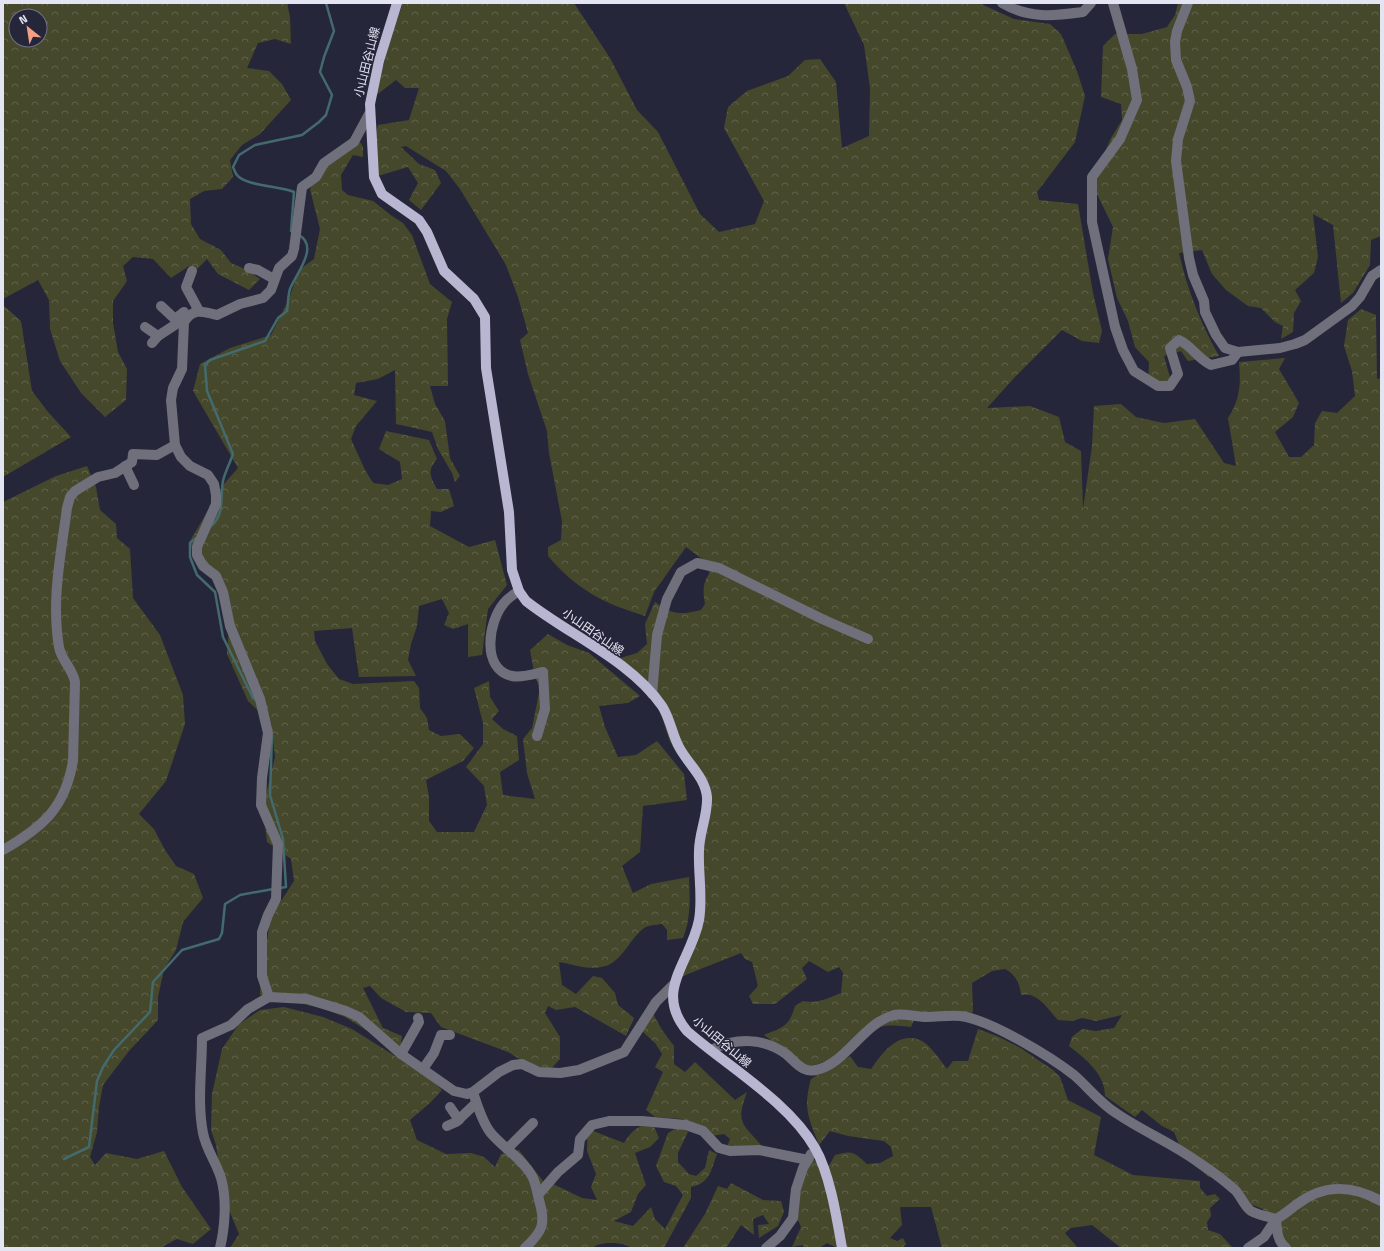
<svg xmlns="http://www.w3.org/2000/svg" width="1384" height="1251" font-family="'Titillium Web','Noto Sans JP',sans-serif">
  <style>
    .forest { fill: url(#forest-crowns); fill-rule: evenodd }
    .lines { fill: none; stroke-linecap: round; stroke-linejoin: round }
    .stream { stroke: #436a6c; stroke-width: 2.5 }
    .minor { stroke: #706f7c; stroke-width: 10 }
    .major { stroke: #b8b6d1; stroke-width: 10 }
    .labels { text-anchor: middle; stroke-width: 3; stroke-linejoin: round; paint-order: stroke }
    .street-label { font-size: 12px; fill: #e4e5f3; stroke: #26263a }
  </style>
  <defs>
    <pattern id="forest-crowns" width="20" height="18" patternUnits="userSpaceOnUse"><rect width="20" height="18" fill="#46482c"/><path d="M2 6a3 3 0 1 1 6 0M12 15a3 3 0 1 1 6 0" fill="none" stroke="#61624b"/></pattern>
  </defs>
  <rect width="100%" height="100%" fill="#26263a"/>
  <g class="forest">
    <path d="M 3,3 L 287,3 L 290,17 L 291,44 L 275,39 L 258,43 L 247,68 L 269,71 L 282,84 L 291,100 L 260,134 L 242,145 L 230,160 L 233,177 L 222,189 L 204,191 L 190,199 L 191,224 L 200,239 L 221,250 L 231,263 L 247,270 L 260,279 L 249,290 L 218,274 L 207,259 L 193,273 L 189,266 L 171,278 L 153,259 L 133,257 L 123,266 L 127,281 L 113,301 L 113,323 L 118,352 L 127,369 L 126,400 L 105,417 L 81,393 L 60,361 L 50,329 L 49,300 L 38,280 L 3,299 ZM 16,16 L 40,16 L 40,40 L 16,40 Z"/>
    <path d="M 403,3 L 574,3 L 610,58 L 637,110 L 658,132 L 700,214 L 719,232 L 755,224 L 764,201 L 724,128 L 728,107 L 747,91 L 788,76 L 805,60 L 820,59 L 836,82 L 842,148 L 869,136 L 870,88 L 864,45 L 844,3 L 979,3 L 1014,19 L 1050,24 L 1061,34 L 1077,71 L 1085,96 L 1075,142 L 1037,192 L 1039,200 L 1078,204 L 1093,293 L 1102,331 L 1099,343 L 1082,341 L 1062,330 L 1014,378 L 987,408 L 1030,406 L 1059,417 L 1065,442 L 1081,451 L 1083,509 L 1092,446 L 1094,406 L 1121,404 L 1136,417 L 1164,423 L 1195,419 L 1224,463 L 1236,466 L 1228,418 C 1240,400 1241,384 1239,362 L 1285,358 L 1279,369 L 1299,403 L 1293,417 L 1275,432 L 1289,457 L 1301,457 L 1314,445 L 1315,423 L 1322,411 L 1337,413 L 1355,396 L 1352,371 L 1344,346 L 1348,320 L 1361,309 L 1376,315 L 1377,379 L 1381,378 L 1381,1248 L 1284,1248 L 1270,1227 L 1263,1209 L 1245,1202 L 1237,1186 L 1228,1177 L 1209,1177 L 1184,1157 L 1174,1132 L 1162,1126 L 1142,1110 L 1135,1117 L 1105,1096 C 1105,1074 1086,1059 1069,1046 L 1072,1037 L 1082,1029 L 1096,1031 L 1114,1028 L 1122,1015 L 1096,1021 L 1082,1018 L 1072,1021 L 1058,1020 C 1048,1009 1037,991 1021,995 C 1020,983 1015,974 1005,969 L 992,971 L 972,983 L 973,1010 L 970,1023 L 937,1012 L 917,1013 L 911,1027 C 901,1026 891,1024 880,1027 C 852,1037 834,1068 801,1066 L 790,1054 L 764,1035 C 783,1027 789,1027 795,1006 L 803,1001 C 817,1004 829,998 841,993 L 843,973 L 839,967 L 828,972 L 809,961 L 802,968 L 807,979 L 775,1004 L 753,1004 L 749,996 L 758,986 L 752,962 L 745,959 L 741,953 L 678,978 L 691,937 L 697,906 L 695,867 L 710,801 L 670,742 L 658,705 L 617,659 L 637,653 L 647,644 L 645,624 L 655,602 C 673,615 680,615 701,610 L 705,604 C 703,593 702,584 709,574 L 709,564 L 686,547 L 654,592 L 645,616 C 603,603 577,590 548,556 L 548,547 L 561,540 L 562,521 L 549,453 L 547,431 L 528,374 L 520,340 L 528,333 L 518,297 L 506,265 L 460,189 L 446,171 L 406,146 L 401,147 L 419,164 L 435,170 L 441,183 L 421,210 L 409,200 L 418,183 L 408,167 L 378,176 L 376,134 L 378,125 L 409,120 L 419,88 L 405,88 L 396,80 L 375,96 L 393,30 Z"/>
    <path d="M 1178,3 L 1381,3 L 1381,236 L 1371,240 L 1370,265 L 1353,293 L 1341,303 L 1333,225 L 1313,214 L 1318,257 L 1314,273 L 1295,290 L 1301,301 L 1294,313 L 1293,332 L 1281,339 L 1283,326 L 1275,322 L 1261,308 L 1248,306 L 1226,290 L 1212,274 L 1202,250 L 1179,253 C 1187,289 1201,324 1219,356 L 1188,361 L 1181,351 L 1164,356 L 1171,381 L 1148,384 L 1149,362 L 1135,347 L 1128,321 L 1117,298 L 1108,259 L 1113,227 L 1097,194 L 1097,170 L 1111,138 L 1122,120 L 1121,104 L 1101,97 L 1103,46 L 1115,34 L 1142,34 L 1167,27 L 1175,15 Z"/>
    <path d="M 359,140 L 363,147 L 363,157 L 353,155 L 341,175 L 342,190 L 348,195 L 373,201 L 392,216 L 403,223 L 412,235 L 430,284 L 452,302 L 447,319 L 448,386 L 430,386 L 435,404 L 445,421 L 450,458 L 460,476 L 455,482 L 452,473 L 438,449 L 432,432 L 396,424 L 395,370 L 378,379 L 356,383 L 354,395 L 377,401 L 356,426 L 351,439 L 365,470 L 373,483 L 388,485 L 402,479 L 400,462 L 379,449 L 386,431 L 429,440 L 437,459 C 427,471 430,476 437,489 L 449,489 L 454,506 L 441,512 L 431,511 L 430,526 L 469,547 L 495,540 L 507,585 L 488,609 L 482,655 L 468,657 L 468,624 L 453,629 L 444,625 L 449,613 L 442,599 L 419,606 L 417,626 L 411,644 L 408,660 L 416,676 L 359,677 L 352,628 L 314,631 L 315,641 L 327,664 L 339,679 L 353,684 L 414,681 L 419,688 L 420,708 L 427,718 L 429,730 L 441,736 L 460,734 L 474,748 L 463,761 L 426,780 L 429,797 L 429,821 L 437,832 L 474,832 L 487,805 L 484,786 L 466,767 L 483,744 L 483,723 L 474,688 L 489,681 L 490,697 L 499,711 L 492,719 L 503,729 L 517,736 L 519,760 L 500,772 L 503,795 L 535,799 L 527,773 L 523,739 L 532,728 L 540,688 L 535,677 L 530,650 L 548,634 L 567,645 L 589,653 L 640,696 L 628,703 L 599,706 L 605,727 L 618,757 L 636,755 L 657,741 L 684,774 L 687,800 L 643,806 L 640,852 L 622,866 L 633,893 L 651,884 L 689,877 C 690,899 691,918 683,938 L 667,940 L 667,930 L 662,924 C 656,925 648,925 644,928 C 629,939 621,965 601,967 C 587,970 572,964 559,962 L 562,985 L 576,994 L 593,976 L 602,978 L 615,993 L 618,1005 L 634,1018 L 626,1036 L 575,1007 L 556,1010 L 548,1006 L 545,1013 L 560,1037 L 560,1059 L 550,1070 L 523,1061 L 508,1052 L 441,1027 L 431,1013 L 406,1012 L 381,998 L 370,986 L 363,988 L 383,1028 L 402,1036 L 400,1051 L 345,1017 L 324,1009 L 287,1000 L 265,997 L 260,995 L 261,968 L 266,950 L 270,918 L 294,881 L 291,859 L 267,842 L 263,807 L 275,757 L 271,723 L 248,701 L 227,654 L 229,626 L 220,586 L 193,554 L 190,541 L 223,485 L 238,468 L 193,391 L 200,364 L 230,348 L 271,335 L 289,299 L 299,270 L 314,259 L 320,229 L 310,189 L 315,178 L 334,156 Z"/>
    <path d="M 3,305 L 21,321 L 32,391 L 48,412 L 71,437 L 3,477 Z"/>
    <path d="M 87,466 L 96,487 L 100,510 L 116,524 L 117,538 L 130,549 L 133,598 L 160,635 L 183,695 L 185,724 L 166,781 L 139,814 L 154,829 L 165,850 L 176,866 L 194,874 L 203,898 L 183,922 L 176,950 L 164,969 L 158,997 L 158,1020 L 129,1051 L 103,1085 L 99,1107 L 97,1132 L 90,1157 L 95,1165 L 106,1153 L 137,1159 L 164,1151 L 182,1187 L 211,1229 L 193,1244 L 177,1239 L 160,1248 L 3,1248 L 3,502 L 56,476 Z"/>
    <path d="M 284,1007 L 323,1017 L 352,1029 L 430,1078 L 442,1090 L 430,1103 L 410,1120 L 417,1140 L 446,1154 L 471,1153 L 484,1157 L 495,1167 L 501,1154 L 519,1150 L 546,1185 L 551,1183 L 582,1198 L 597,1200 L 591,1187 L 596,1174 L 587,1151 L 588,1129 L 624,1143 C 631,1131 639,1124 653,1124 L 659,1138 L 650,1147 L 635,1153 L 646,1185 L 638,1194 L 631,1212 L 614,1221 L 633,1226 L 651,1207 L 655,1219 L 665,1229 L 683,1195 L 676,1186 L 664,1182 L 656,1166 L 668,1133 L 680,1126 L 688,1132 L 678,1153 L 678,1162 L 689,1174 L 696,1176 L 705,1168 L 709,1150 L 717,1154 C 710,1172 711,1182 691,1187 L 691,1198 L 664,1248 L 631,1248 C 624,1242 599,1241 593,1248 L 230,1248 L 239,1234 L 224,1198 L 216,1145 L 211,1130 L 212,1094 L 222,1049 L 239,1024 L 260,1010 Z"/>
    <path d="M 651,1010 L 662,1030 L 674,1046 L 674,1064 L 685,1072 L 695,1062 L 735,1100 L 747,1092 C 736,1123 741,1122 761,1145 L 727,1147 L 730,1139 L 724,1134 L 711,1136 L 704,1128 L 683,1119 L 655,1117 L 646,1110 L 663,1072 L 655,1067 L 662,1054 L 655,1043 L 642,1031 Z"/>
    <path d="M 978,1029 L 997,1036 L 1019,1047 L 1053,1070 L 1060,1077 L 1068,1100 L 1101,1117 L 1094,1155 L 1133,1175 L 1200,1181 L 1200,1188 L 1207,1196 L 1215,1194 L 1220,1199 L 1210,1208 L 1211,1216 L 1207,1222 L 1208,1230 L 1220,1234 L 1233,1248 L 1121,1248 L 1092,1225 L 1071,1228 L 1065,1233 L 1078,1248 L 942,1248 L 931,1207 L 900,1207 L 902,1225 L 890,1238 L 897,1241 L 903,1238 L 906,1244 L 902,1248 L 837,1248 L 827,1243 L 819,1248 L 804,1248 L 803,1245 L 792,1247 L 801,1227 C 799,1220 791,1209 790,1205 C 787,1193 803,1164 809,1153 L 817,1163 L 827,1169 L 835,1155 C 853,1150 854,1152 867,1164 L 880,1163 L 893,1156 L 891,1147 L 884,1141 L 848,1136 L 830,1131 L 819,1145 C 808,1117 803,1108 811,1079 L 850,1056 L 858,1067 L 871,1069 C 881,1055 896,1033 917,1039 C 929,1042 939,1059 947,1069 L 953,1061 L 968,1061 Z"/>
    <path d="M 731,1183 L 763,1200 L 781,1201 L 784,1212 L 778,1226 L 759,1238 L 758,1225 L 769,1224 L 763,1215 L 753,1219 L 754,1235 L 741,1225 L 726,1248 L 683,1248 L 705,1214 L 718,1186 L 727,1189 Z"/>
  </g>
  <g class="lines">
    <g class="stream">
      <path d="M 293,232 L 291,231 L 294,192 C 280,186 245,186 237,175 C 235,173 234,169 233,167 L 239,155 L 255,145 L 302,135 L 319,122 L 326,115 L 332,95 L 320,72 L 324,57 L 334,31 L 326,3"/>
      <path d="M 211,526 C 225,515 220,497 223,481 C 225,472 230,463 233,454 L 207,391 L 205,365 L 210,360 L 265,341 L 278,318 L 287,311 C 288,304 288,295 290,289 C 295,275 320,247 299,235"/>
      <path d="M 196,538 L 190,543 L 190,557 L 197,575 L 215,592 L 223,637 L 253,698 L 257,701"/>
      <path d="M 272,736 L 270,795 L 283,839 L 286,887 L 280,888"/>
      <path d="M 64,1159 L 89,1147 L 97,1081 L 103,1067 L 114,1050 L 150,1012 L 153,982 L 182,950 L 219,939 L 222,933 L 225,904 L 240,895 L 273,889"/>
    </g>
    <g class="minor">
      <path d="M 1002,3 C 1029,19 1053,16 1083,12 L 1091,3"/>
      <path d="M 1113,3 L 1132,69 L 1137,100 L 1120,139 L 1092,177 L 1092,222 L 1115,327 L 1123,350 L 1134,371 L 1158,386 L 1170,386 L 1178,374 L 1170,348 L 1179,340 C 1192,346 1198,359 1211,365 L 1232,360 L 1238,352"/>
      <path d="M 1188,3 L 1177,31 L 1175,42 L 1176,60 L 1187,87 L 1190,101 L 1178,139 L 1176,161 L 1189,258 L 1193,275 L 1204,301 L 1205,312 L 1216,335 L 1225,348 L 1238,352 L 1280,348 L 1295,344 L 1305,340 L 1352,306 L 1360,297 L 1372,276 L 1381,270"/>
      <path d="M 249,268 L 258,270 L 274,279"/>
      <path d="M 192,271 L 186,287 L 199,311"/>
      <path d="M 161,306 L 175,319 L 184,312"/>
      <path d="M 145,327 L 158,336"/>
      <path d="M 152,343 L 158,336 L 187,317"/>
      <path d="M 125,466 L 134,485"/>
      <path d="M 519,591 C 514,594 508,598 504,603 C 488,622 481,669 512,676 C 521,678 534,674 543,672 L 545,709 L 537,736"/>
      <path d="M 652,694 L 657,635 L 667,599 L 681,572 L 697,563 L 719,568 L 822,619 L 868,639"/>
      <path d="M 3,850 C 43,827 65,808 73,761 L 75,682 C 73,669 61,660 59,647 C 51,600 61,554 67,508 L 70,497 L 75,491 L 98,477 L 115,473 L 132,462 L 133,454 L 157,455 L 175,445"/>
      <path d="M 269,997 L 262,976 L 262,932 L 268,915 L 276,899 L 278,844 L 261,805 L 262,778 L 268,733 L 260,699 L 230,626 L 223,592 L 216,576 L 203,566 L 197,555 L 197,547 L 216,504 L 216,495 L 214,484 L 208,475 L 190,466 L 181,457 L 175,445 L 171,400 L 173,388 L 182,369 L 184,322 C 193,308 202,311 217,315 L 240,304 L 263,298 L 271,290 L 279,268 L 292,256 L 294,249 L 302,187 L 316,177 L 324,163 L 354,142 L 369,114"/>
      <path d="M 711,1050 C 735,1038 763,1037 786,1054 C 796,1062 802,1073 816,1070 C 847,1063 863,1023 894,1015 C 903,1013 917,1017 927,1017 C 938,1017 949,1015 960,1016 C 989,1019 1051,1057 1074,1075 C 1088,1087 1100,1103 1116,1113 C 1142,1131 1172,1143 1198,1162 C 1210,1170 1224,1180 1235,1190 C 1241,1196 1244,1206 1251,1211 C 1258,1215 1269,1217 1276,1219 C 1284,1215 1289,1210 1296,1205 C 1324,1183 1352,1185 1381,1201"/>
      <path d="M 401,1054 L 419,1022 L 418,1018"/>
      <path d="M 423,1069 L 434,1053 L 441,1035 L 450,1035"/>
      <path d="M 473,1092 C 477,1105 482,1121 490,1132 C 503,1148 522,1158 532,1176 C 536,1183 537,1192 539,1200 C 546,1224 543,1231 525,1248"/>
      <path d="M 450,1107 L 459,1120"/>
      <path d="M 447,1126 L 456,1122 L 476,1103"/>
      <path d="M 507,1149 L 533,1123"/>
      <path d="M 538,1195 L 558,1172 L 578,1155 L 580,1139 L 592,1125 L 609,1121 L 642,1121 L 686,1125 L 703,1131 L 719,1148 L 730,1151 L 759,1150 L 808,1160"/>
      <path d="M 220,1248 C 225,1227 227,1199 221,1178 C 216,1162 206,1149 203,1133 C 197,1102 202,1069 202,1038 L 231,1025 L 248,1009 L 269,997 L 307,999 L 346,1011 L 359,1017 L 401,1054 L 454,1091 L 467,1094 L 473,1092 L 499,1072 L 513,1065 L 522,1064 L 539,1072 L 560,1073 L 579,1070 L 624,1052 L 656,1002 L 673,985"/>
      <path d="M 766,1248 L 780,1236 L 793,1218 L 796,1189 L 803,1168 L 811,1154"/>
      <path d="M 1248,1248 L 1264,1237 L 1276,1219 C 1277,1230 1277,1241 1286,1248"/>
    </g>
    <path class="major" d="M 397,3 L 379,61 L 370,104 L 374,177 L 382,194 L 419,220 L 427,232 L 444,271 L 474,299 L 485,317 L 486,368 L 509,512 L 512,570 L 519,591 L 526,601 C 569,635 630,660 662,706 C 670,718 672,734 679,747 C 688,764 705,777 707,797 C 708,815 699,833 699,851 C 698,873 703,898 699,920 C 691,962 653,990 687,1031 C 727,1066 789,1102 815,1148 C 830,1174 837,1219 842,1248"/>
  </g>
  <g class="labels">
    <g class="street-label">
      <text transform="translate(367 62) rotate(-76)" y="4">小山田谷山線</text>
      <text transform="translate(593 632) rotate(35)" y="4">小山田谷山線</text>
      <text transform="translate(722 1042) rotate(40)" y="4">小山田谷山線</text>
    </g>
  </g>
  <rect width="1384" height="1251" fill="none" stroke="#e4e5f3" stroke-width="8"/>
  <g transform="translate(28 28) rotate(330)"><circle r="19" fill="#26263a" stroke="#727284"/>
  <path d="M0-3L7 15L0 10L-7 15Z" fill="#f49e86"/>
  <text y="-6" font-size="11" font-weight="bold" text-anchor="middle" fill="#e4e5f3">N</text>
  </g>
</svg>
